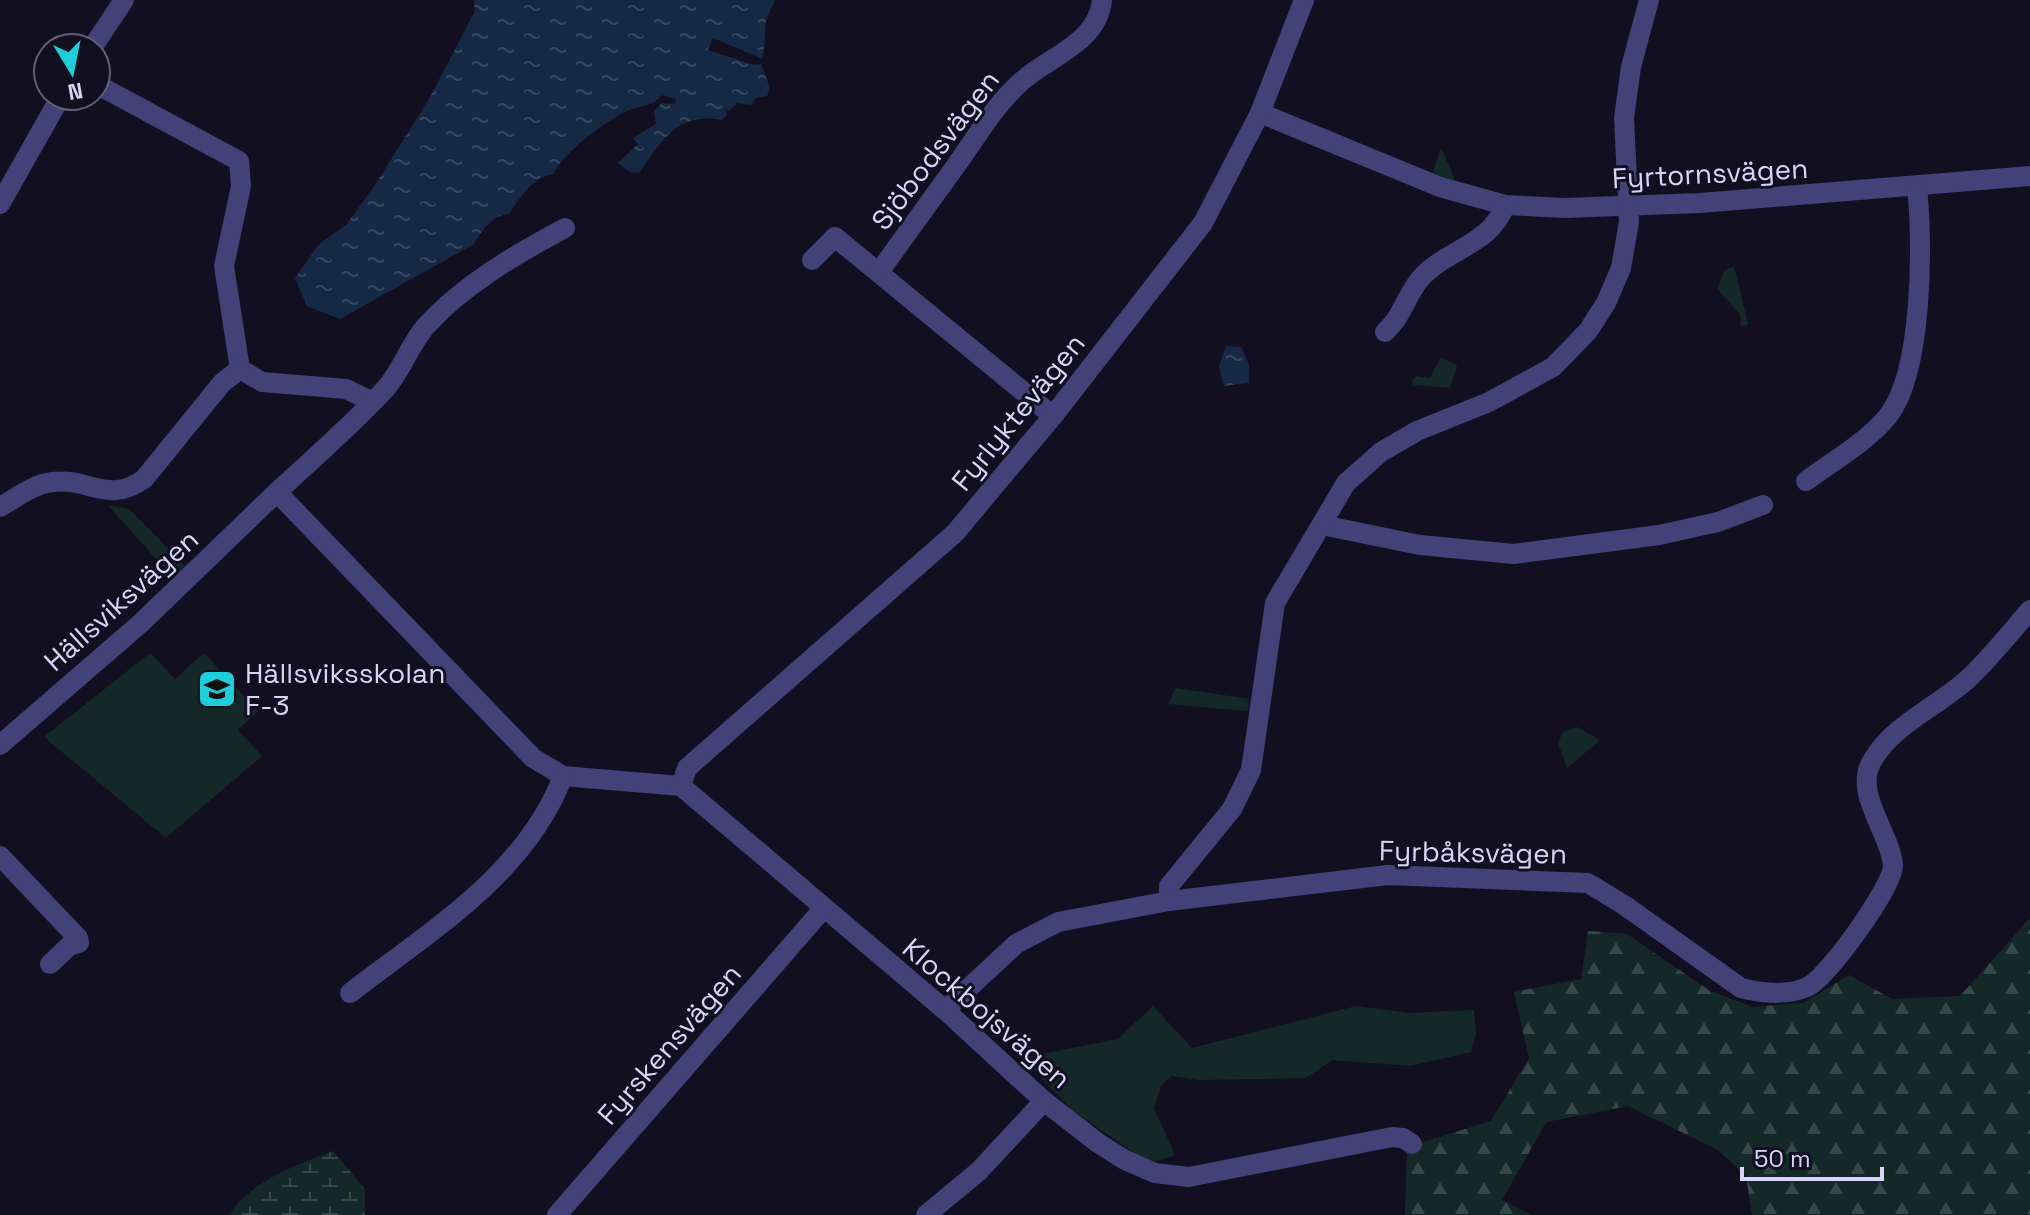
<svg xmlns="http://www.w3.org/2000/svg" width="2030" height="1215" font-family="'Space Grotesk',sans-serif">
  <style>
    .green { fill: #142927 }
    .forest { fill: url(#forest-firs) }
    .wetland { fill: url(#wetland-marsh) }
    .water { fill: url(#water-ripples) }
    .lines { fill: none; stroke-linecap: round; stroke-linejoin: round }
    .minor { stroke: #424178; stroke-width: 20 }
    .tertiary { stroke: #424178; stroke-width: 20 }
    .labels { text-anchor: middle; stroke-width: 6; stroke-linejoin: round; paint-order: stroke }
    .street-label { font-size: 28px; fill: #d8d5f9; stroke: #121020 }
    .poi-label { font-size: 28px; fill: #d8d5f9; stroke: #121020; text-anchor: start }
  </style>
  <defs>
    <pattern id="forest-firs" width="22" height="20" patternUnits="userSpaceOnUse" patternTransform="scale(2)"><rect width="22" height="20" fill="#142927"/><path d="M5 1l3.5 6h-7zM16 11l3.5 6h-7z" fill="#354747"/></pattern>
    <pattern id="wetland-marsh" width="20" height="14" patternUnits="userSpaceOnUse" patternTransform="scale(2)"><rect width="20" height="14" fill="#142927"/><path d="M1 5h8M5 5V1M11 12h8M15 12V8" fill="none" stroke="#354747"/></pattern>
    <pattern id="water-ripples" width="26" height="14" patternUnits="userSpaceOnUse" patternTransform="scale(2)"><rect width="26" height="14" fill="#162944"/><path d="M2 4q2-2 4 0t4 0M15 11q2-2 4 0t4 0" fill="none" stroke="#374760"/></pattern>
  </defs>
  <rect width="100%" height="100%" fill="#121020"/>
  <g class="green">
    <path d="M 1441,148 L 1454,177 L 1453,181 L 1432,175 Z"/>
    <path d="M 1734,266 L 1748,324 L 1741,326 L 1740,314 L 1717,289 L 1724,271 Z"/>
    <path d="M 1441,357 L 1457,366 L 1450,388 L 1414,385 L 1412,381 L 1416,376 L 1430,378 Z"/>
    <path d="M 108,505 L 129,509 L 185,566 L 173,578 Z"/>
    <path d="M 150,653 L 175,679 L 204,653 L 258,711 L 238,730 L 262,756 L 166,838 L 44,737 Z"/>
    <path d="M 1176,688 L 1249,699 L 1248,711 L 1168,704 Z"/>
    <path d="M 1577,727 L 1600,740 L 1567,768 L 1558,743 L 1563,732 Z"/>
    <path d="M 1153,1006 L 1192,1048 L 1356,1006 L 1409,1013 L 1474,1010 L 1476,1033 L 1471,1052 L 1410,1066 L 1332,1060 L 1306,1078 L 1199,1080 L 1171,1076 L 1161,1086 L 1154,1108 L 1175,1155 L 1157,1161 L 1143,1159 L 1072,1110 L 1022,1058 L 1118,1039 Z"/>
  </g>
  <path class="forest" d="M 2030,918 L 2030,1215 L 1752,1215 L 1746,1176 L 1718,1150 L 1628,1106 L 1546,1122 L 1502,1200 L 1532,1215 L 1405,1215 L 1407,1147 L 1491,1121 L 1529,1058 L 1514,992 L 1581,979 L 1588,931 L 1627,934 L 1710,991 L 1753,1007 L 1803,1003 L 1849,975 L 1892,999 L 1960,996 Z"/>
  <path class="wetland" d="M 333,1151 L 365,1189 L 365,1215 L 229,1215 C 253,1180 294,1166 333,1151 Z"/>
  <g class="water">
    <path d="M 474,0 L 775,0 L 766,20 L 763,59 L 713,38 L 708,50 L 754,65 L 761,64 L 770,88 L 767,96 L 756,98 L 751,105 L 737,103 L 729,111 L 725,109 L 727,115 L 722,120 C 677,112 663,140 639,173 L 630,172 L 618,163 L 638,144 L 633,138 L 656,124 L 654,111 L 662,103 L 675,104 L 676,99 L 662,95 C 654,105 646,105 635,108 C 613,114 561,154 554,174 C 534,176 520,197 509,214 C 492,215 482,230 474,244 L 340,319 L 307,306 L 295,278 L 318,245 L 347,224 L 377,182 L 429,99 L 475,11 Z"/>
    <path d="M 1226,346 L 1241,347 L 1249,364 L 1249,383 L 1224,386 L 1219,366 Z"/>
  </g>
  <g class="lines">
    <g class="minor">
      <path d="M 92,48 L 124,0"/>
      <path d="M 96,84 L 239,161 L 241,186 L 224,266 L 240,369 L 262,382 L 346,389 L 373,402"/>
      <path d="M 1260,113 L 1440,187 L 1505,205 L 1565,208 L 1700,203 L 2030,176"/>
      <path d="M 0,204 L 61,96"/>
      <path d="M 812,260 L 835,237 L 1053,416"/>
      <path d="M 879,272 C 904,237 930,202 955,167 C 977,137 994,105 1023,80 C 1051,56 1098,42 1102,0"/>
      <path d="M 1385,332 C 1402,317 1406,296 1420,279 C 1445,250 1492,244 1505,205"/>
      <path d="M 1806,481 C 1833,461 1867,442 1888,416 C 1923,372 1923,242 1917,187"/>
      <path d="M 277,492 C 314,458 353,424 387,387 C 403,368 410,344 426,326 C 463,285 518,253 565,228"/>
      <path d="M 0,507 C 16,498 34,484 52,482 C 88,477 108,505 144,479 L 222,383 L 240,369"/>
      <path d="M 297,513 L 533,758 L 563,776 L 681,786 L 945,1010 L 1044,1101 L 1098,1143 L 1125,1160 L 1155,1173 L 1189,1177 L 1392,1137 L 1403,1138 L 1412,1144"/>
      <path d="M 1322,525 L 1420,545 L 1514,554 L 1659,535 L 1718,522 L 1763,505"/>
      <path d="M 681,786 L 687,768 L 955,533 L 1053,416 L 1203,223 L 1260,113 L 1304,0"/>
      <path d="M 0,856 L 78,938 L 79,943 L 69,946 L 50,964"/>
      <path d="M 1169,901 L 1169,886 L 1232,809 L 1251,770 L 1275,603 L 1346,483 L 1381,452 L 1417,431 L 1489,402 L 1553,367 L 1588,331 L 1606,303 L 1621,268 L 1629,222 L 1624,118 L 1631,67 L 1649,0"/>
      <path d="M 350,993 C 430,931 526,874 563,776"/>
      <path d="M 945,1010 L 1016,944 L 1058,922 L 1169,901 L 1388,875 L 1588,883 L 1624,905 L 1741,988 C 1761,993 1787,996 1807,987 C 1827,979 1894,885 1893,865 C 1890,832 1853,793 1872,761 C 1893,724 1939,706 1969,678 C 1991,657 2010,633 2030,610"/>
      <path d="M 557,1215 L 823,909"/>
      <path d="M 926,1215 L 979,1171 L 1044,1101"/>
    </g>
    <path class="tertiary" d="M 0,745 L 141,623 L 277,492 L 297,513"/>
  </g>
  <defs>
    <g id="school-square" transform="scale(2)"><rect x="-9" y="-9" width="18" height="18" rx="4" fill="#1fcedb" stroke="#121020"/><path d="M0-5L7-2L0 1L-7-2ZM-4 1L0 2.5L4 1V4Q0 6-4 4Z" fill="#111"/></g>
  </defs>
  <g fill-rule="evenodd">
    <use href="#school-square" x="217" y="689"/>
  </g>
  <g class="labels">
    <g class="street-label">
      <text transform="translate(935 150) rotate(-53)" y="10">Sjöbodsvägen</text>
      <text transform="translate(1710 173) rotate(-3)" y="10">Fyrtornsvägen</text>
      <text transform="translate(1018 412) rotate(-51)" y="10">Fyrlyktevägen</text>
      <text transform="translate(121 600) rotate(-42)" y="10">Hällsviksvägen</text>
      <text transform="translate(1473 852) rotate(1)" y="10">Fyrbåksvägen</text>
      <text transform="translate(987 1013) rotate(41)" y="10">Klockbojsvägen</text>
      <text transform="translate(669 1044) rotate(-49)" y="10">Fyrskensvägen</text>
    </g>
    <g class="poi-label">
      <text x="245" y="683">Hällsviksskolan<tspan x="245" dy="32">F-3</tspan></text>
    </g>
  </g>
  <g transform="translate(72 72) rotate(170)"><circle r="38" fill="#121020" stroke="#615f77" stroke-width="2"/>
  <path d="M0-6L14 30L0 20L-14 30Z" fill="#1fcedb"/>
  <text y="-12" font-size="22" font-weight="bold" text-anchor="middle" fill="#d8d5f9">N</text>
  </g>
  <path d="M1742 1167v12h140v-12" fill="none" stroke="#d8d5f9" stroke-width="4"/>
  <text x="1754" y="1167" font-size="24" fill="#d8d5f9" stroke="#121020" stroke-width="6" paint-order="stroke">50 m</text>
</svg>
